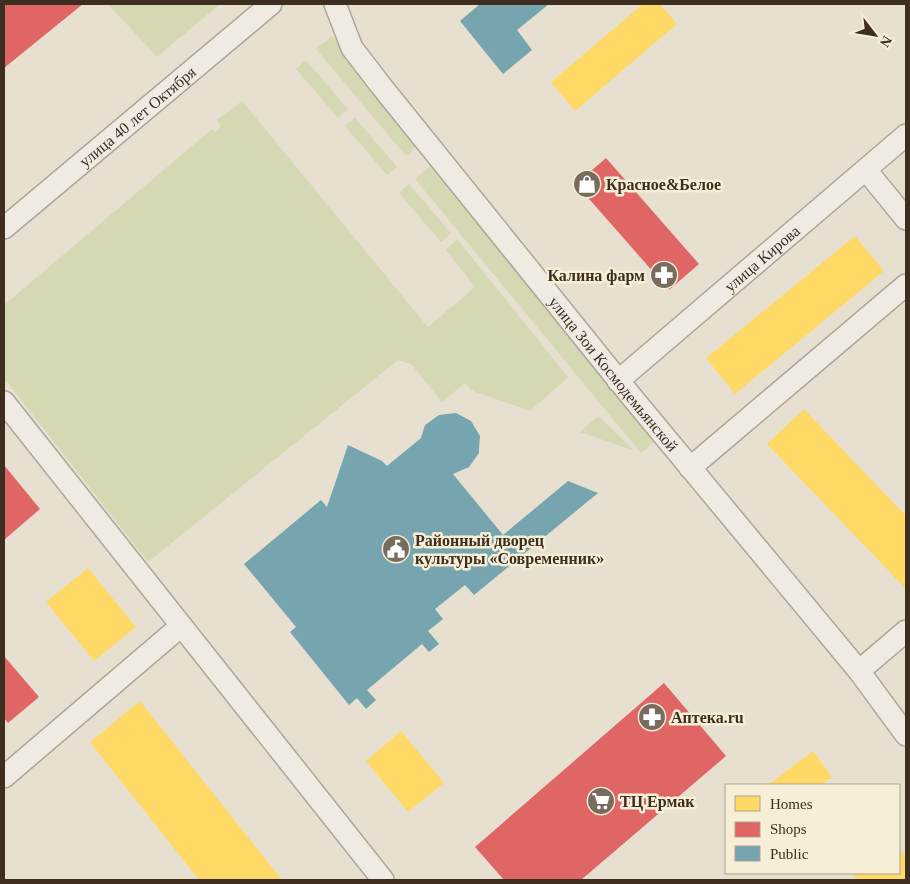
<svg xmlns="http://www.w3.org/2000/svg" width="910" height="884" font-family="Georgia,serif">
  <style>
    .green { fill: #d6d7b3 }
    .homes { fill: #ffd966 }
    .shops { fill: #e06666 }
    .public { fill: #76a5af }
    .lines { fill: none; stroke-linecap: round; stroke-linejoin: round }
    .minor-casing { stroke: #ada599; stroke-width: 24 }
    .minor { stroke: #efebe3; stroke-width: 21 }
    .labels { text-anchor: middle; stroke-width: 5; stroke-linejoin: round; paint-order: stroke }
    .street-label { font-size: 16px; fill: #3d2e20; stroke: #f7eed8 }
    .poi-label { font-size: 16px; font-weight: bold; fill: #3d2e20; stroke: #f7eed8; text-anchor: start }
  </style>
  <rect width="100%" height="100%" fill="#e7e0d1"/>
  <g class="green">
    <path d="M 108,4 L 220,4 L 157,57 Z"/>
    <path d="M 332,36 L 421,143 L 406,156 L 316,49 Z"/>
    <path d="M 306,60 L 348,109 L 338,118 L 296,69 Z"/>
    <path d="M 242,101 L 428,327 L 475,287 L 446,250 L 457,239 L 568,377 L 530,411 L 473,391 L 465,383 L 442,402 L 411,364 L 398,360 L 148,562 L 4,378 L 4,305 L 212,129 L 215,132 L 221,126 L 217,120 Z"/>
    <path d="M 355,118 L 397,167 L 387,175 L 345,126 Z"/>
    <path d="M 434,163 L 660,437 L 641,453 L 415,179 Z"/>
    <path d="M 409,184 L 451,233 L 441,242 L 399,193 Z"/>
    <path d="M 598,416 L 635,451 L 580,432 Z"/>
  </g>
  <g class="homes">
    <path d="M 643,4 L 660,4 L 677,24 L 575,111 L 551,82 Z"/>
    <path d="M 855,236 L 884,271 L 735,394 L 706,358 Z"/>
    <path d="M 804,409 L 906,516 L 906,589 L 767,444 Z"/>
    <path d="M 88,568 L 136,627 L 94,661 L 46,602 Z"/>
    <path d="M 140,701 L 282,880 L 199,880 L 90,742 Z"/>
    <path d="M 401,731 L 444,783 L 408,812 L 366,761 Z"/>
    <path d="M 813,751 L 832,777 L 821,785 L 768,785 Z"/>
    <path d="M 899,848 L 906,858 L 906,880 L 858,880 L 852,873 L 899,873 Z"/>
  </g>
  <g class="shops">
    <path d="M 4,4 L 83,4 L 4,68 Z"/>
    <path d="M 606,158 L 699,264 L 669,290 L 576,184 Z"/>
    <path d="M 4,465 L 40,509 L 4,540 Z"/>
    <path d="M 4,656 L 39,697 L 8,723 L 4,718 Z"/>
    <path d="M 664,683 L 726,756 L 581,880 L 504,880 L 475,847 Z"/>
  </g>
  <g class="public">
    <path d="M 480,4 L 549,4 L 517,30 L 532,50 L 503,74 L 460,21 Z"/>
    <path d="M 456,413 L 471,421 L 480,436 L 479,448 L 479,453 L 469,467 L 453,474 L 503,535 L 568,481 L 598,493 L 474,595 L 465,585 L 435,609 L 443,619 L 428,631 L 439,644 L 429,652 L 422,644 L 367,690 L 376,700 L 366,709 L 357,698 L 349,705 L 290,632 L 296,627 L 244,564 L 321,500 L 327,507 L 348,445 L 382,461 L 387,466 L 421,438 L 425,425 L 439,415 Z"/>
  </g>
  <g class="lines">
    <g class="minor-casing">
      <g id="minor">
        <path id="s1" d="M 335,4 L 352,48 L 382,87 L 631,396 L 859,671 L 906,735"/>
        <path d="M 866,170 L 906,219"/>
        <path id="s2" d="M 4,228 L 271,4"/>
        <path id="s3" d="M 618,381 L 906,135"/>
        <path d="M 4,402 L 383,880"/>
        <path d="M 690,468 L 906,285"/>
        <path d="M 859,671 L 906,631"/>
        <path d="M 4,777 L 181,626"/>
      </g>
    </g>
    <use href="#minor" class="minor"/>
  </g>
  <defs>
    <g id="shop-disc" transform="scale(1.4375)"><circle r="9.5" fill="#786c5e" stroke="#f7eed8"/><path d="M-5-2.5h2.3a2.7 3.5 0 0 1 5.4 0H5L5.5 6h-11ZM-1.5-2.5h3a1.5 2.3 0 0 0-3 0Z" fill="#fff"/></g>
    <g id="pharmacy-disc" transform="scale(1.4375)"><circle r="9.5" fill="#786c5e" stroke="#f7eed8"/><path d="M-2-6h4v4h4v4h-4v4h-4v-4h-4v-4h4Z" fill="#fff"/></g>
    <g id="civic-disc" transform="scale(1.4375)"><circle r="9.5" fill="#786c5e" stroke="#f7eed8"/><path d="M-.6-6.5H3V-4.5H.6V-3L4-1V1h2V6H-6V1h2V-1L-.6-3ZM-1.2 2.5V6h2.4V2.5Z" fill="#fff"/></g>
    <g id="supermarket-disc" transform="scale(1.4375)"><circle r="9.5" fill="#786c5e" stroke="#f7eed8"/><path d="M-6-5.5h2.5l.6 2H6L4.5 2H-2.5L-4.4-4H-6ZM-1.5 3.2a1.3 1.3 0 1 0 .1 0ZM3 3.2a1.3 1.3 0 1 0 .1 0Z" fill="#fff"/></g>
  </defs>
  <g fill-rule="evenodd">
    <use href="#shop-disc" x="587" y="184"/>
    <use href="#pharmacy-disc" x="664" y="275"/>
    <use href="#civic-disc" x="396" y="549"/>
    <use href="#pharmacy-disc" x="652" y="717"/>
    <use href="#supermarket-disc" x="601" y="801"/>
  </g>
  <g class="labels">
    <g class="street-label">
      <text dy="6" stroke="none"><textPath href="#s2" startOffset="174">улица 40 лет Октября</textPath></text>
      <text dy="6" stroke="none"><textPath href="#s3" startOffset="189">улица Кирова</textPath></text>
      <text dy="6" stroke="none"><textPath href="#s1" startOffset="465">улица Зои Космодемьянской</textPath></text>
    </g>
    <g class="poi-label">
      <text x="606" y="190">Красное&amp;Белое</text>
      <text x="645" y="281" text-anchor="end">Калина фарм</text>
      <text x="415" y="546">Районный дворец<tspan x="415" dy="18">культуры «Современник»</tspan></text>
      <text x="671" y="723">Аптека.ru</text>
      <text x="620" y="807">ТЦ Ермак</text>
    </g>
  </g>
  <rect width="910" height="884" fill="none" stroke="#3d2e20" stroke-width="10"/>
  <rect x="725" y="784" width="175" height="90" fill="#f7eed8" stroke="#ada18e"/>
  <rect x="735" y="796" width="25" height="15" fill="#ffd966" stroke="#ada18e"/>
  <text x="770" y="809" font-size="15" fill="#3d2e20">Homes</text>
  <rect x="735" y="822" width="25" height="15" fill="#e06666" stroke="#ada18e"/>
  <text x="770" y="834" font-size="15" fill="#3d2e20">Shops</text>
  <rect x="735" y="846" width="25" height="15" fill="#76a5af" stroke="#ada18e"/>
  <text x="770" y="859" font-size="15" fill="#3d2e20">Public</text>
  <g transform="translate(875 35) rotate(121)" stroke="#f7eed8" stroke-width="4" paint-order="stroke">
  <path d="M0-4L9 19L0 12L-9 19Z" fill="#3d2e20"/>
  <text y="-8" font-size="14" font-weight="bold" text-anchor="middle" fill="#3d2e20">N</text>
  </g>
</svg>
